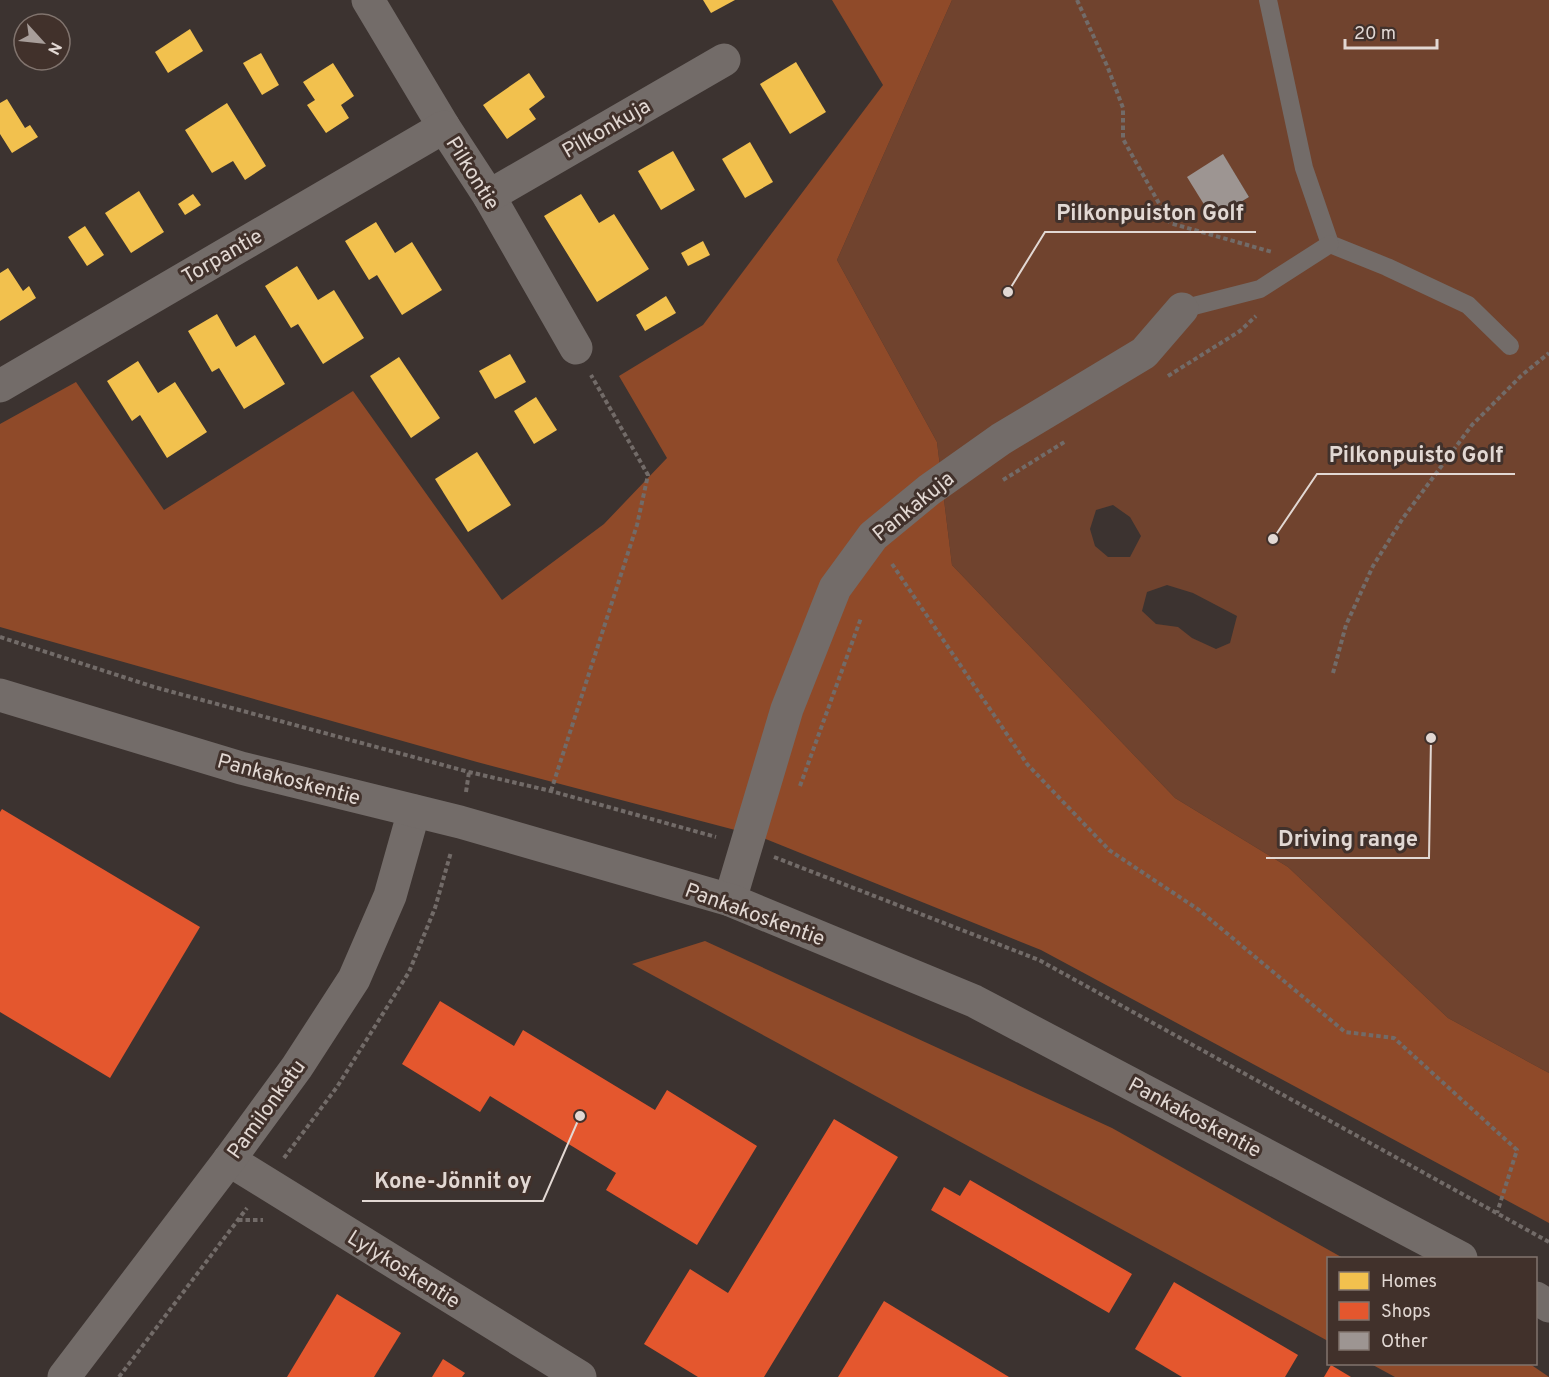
<svg xmlns="http://www.w3.org/2000/svg" width="1549" height="1377" font-family="Overpass,sans-serif">
  <style>
    .green { fill: #70432e; fill-rule: evenodd }
    .forest { fill: #8f4a29 }
    .homes { fill: #f2c14e }
    .shops { fill: #e4572e }
    .building { fill: #9d9592 }
    .lines { fill: none; stroke-linecap: round; stroke-linejoin: round }
    .path { stroke: #726b68; stroke-width: 4; stroke-dasharray: 4.5 3; stroke-linecap: butt }
    .service { stroke: #736c69; stroke-width: 18 }
    .minor { stroke: #736c69; stroke-width: 33 }
    .tertiary { stroke: #736c69; stroke-width: 33 }
    .secondary { stroke: #736c69; stroke-width: 33 }
    .labels { text-anchor: middle; stroke-width: 6; stroke-linejoin: round; paint-order: stroke }
    .street-label { font-size: 21px; fill: #e2d8d3; stroke: #41312b }
    .leader { fill: none; stroke: #e2d8d3; stroke-width: 2 }
    .callout-dot { fill: #e2d8d3; stroke: #41312b; stroke-width: 2 }
    .callout-label { font-size: 22px; text-anchor: middle; font-weight: bold; fill: #e2d8d3; stroke: #41312b; stroke-width: 6; stroke-linejoin: round; paint-order: stroke }
  </style>
  <rect width="100%" height="100%" fill="#3c3330"/>
  <path class="green" d="M 952,0 L 1549,0 L 1549,1073 L 1448,1018 L 1288,867 L 1175,798 L 952,565 L 937,442 L 837,260 ZM 1223,155 L 1249,197 L 1214,219 L 1213,219 ZM 1113,505 L 1130,517 L 1141,536 L 1130,557 L 1108,557 L 1095,546 L 1090,529 L 1096,510 ZM 1167,585 L 1193,593 L 1237,616 L 1230,643 L 1216,649 L 1192,638 L 1178,627 L 1156,624 L 1142,611 L 1147,592 Z"/>
  <g class="forest">
    <path d="M 832,0 L 952,0 L 837,260 L 937,442 L 952,565 L 1175,798 L 1288,867 L 1448,1018 L 1549,1073 L 1549,1223 L 1041,950 L 758,836 L 477,762 L 0,627 L 0,424 L 76,382 L 164,510 L 353,391 L 502,600 L 604,524 L 667,458 L 619,376 L 703,325 L 883,85 Z"/>
    <path d="M 705,941 L 1112,1128 L 1343,1258 L 1328,1258 L 1328,1341 L 632,964 Z"/>
    <path d="M 1371,1364 L 1530,1364 L 1549,1377 L 1395,1377 Z"/>
  </g>
  <g class="homes">
    <path d="M 703,0 L 735,0 L 711,13 Z"/>
    <path d="M 190,29 L 203,51 L 168,73 L 155,52 Z"/>
    <path d="M 261,53 L 279,85 L 262,95 L 243,63 Z"/>
    <path d="M 796,62 L 826,112 L 790,134 L 760,84 Z"/>
    <path d="M 333,63 L 354,96 L 341,105 L 349,118 L 326,133 L 307,105 L 315,100 L 303,82 Z"/>
    <path d="M 529,73 L 545,97 L 529,109 L 536,119 L 507,139 L 483,105 Z"/>
    <path d="M 7,99 L 25,128 L 30,125 L 38,137 L 12,153 L 0,134 L 0,103 Z"/>
    <path d="M 227,103 L 266,166 L 245,180 L 233,161 L 212,173 L 185,130 Z"/>
    <path d="M 750,142 L 773,182 L 745,198 L 722,159 Z"/>
    <path d="M 673,151 L 695,190 L 661,210 L 638,171 Z"/>
    <path d="M 139,191 L 164,232 L 131,253 L 105,213 Z"/>
    <path d="M 193,194 L 201,205 L 185,215 L 178,204 Z"/>
    <path d="M 581,194 L 599,223 L 614,214 L 649,269 L 597,302 L 544,216 Z"/>
    <path d="M 376,222 L 395,253 L 412,242 L 442,290 L 402,315 L 377,275 L 369,280 L 345,241 Z"/>
    <path d="M 85,226 L 104,255 L 87,266 L 68,237 Z"/>
    <path d="M 703,241 L 710,255 L 688,266 L 681,253 Z"/>
    <path d="M 297,266 L 318,300 L 334,290 L 364,338 L 323,364 L 298,324 L 291,328 L 265,286 Z"/>
    <path d="M 8,268 L 23,291 L 29,286 L 36,298 L 0,321 L 0,273 Z"/>
    <path d="M 666,296 L 676,313 L 645,331 L 636,315 Z"/>
    <path d="M 217,314 L 236,347 L 255,335 L 285,384 L 244,409 L 219,368 L 212,372 L 188,331 Z"/>
    <path d="M 510,354 L 526,382 L 495,399 L 479,371 Z"/>
    <path d="M 399,357 L 440,418 L 411,438 L 370,376 Z"/>
    <path d="M 138,361 L 158,393 L 175,382 L 207,432 L 167,458 L 140,415 L 132,421 L 107,381 Z"/>
    <path d="M 536,397 L 557,430 L 534,444 L 514,411 Z"/>
    <path d="M 477,452 L 511,505 L 468,532 L 435,479 Z"/>
  </g>
  <g class="shops">
    <path d="M 2,809 L 200,927 L 110,1078 L 0,1012 L 0,812 Z"/>
    <path d="M 440,1001 L 514,1046 L 523,1030 L 655,1110 L 667,1090 L 757,1146 L 697,1245 L 606,1190 L 616,1173 L 490,1096 L 480,1112 L 402,1064 Z"/>
    <path d="M 834,1119 L 898,1157 L 764,1377 L 698,1377 L 644,1344 L 690,1269 L 728,1293 Z"/>
    <path d="M 970,1180 L 1132,1274 L 1109,1313 L 931,1210 L 944,1187 L 960,1196 Z"/>
    <path d="M 1174,1282 L 1298,1355 L 1285,1377 L 1182,1377 L 1135,1349 Z"/>
    <path d="M 337,1294 L 401,1333 L 374,1377 L 287,1377 Z"/>
    <path d="M 884,1301 L 1009,1377 L 838,1377 Z"/>
    <path d="M 443,1359 L 465,1373 L 462,1377 L 432,1377 Z"/>
    <path d="M 1331,1365 L 1351,1377 L 1324,1377 Z"/>
  </g>
  <path class="building" d="M 1223,154 L 1249,197 L 1213,219 L 1187,177 Z"/>
  <g class="lines">
    <g class="path">
      <path d="M 1077,0 L 1108,68 L 1123,108 L 1123,139 L 1170,223 L 1272,252"/>
      <path d="M 1168,376 L 1240,331 L 1256,316"/>
      <path d="M 1003,480 L 1066,441"/>
      <path d="M 892,564 L 1027,764 L 1109,850 L 1199,910 L 1345,1032 L 1394,1038 L 1517,1150 L 1497,1213"/>
      <path d="M 0,637 L 154,687 L 469,772 L 551,791 L 716,837"/>
      <path d="M 1333,673 L 1346,625 L 1373,566 L 1403,518 L 1472,425 L 1522,375 L 1549,353"/>
      <path d="M 800,786 L 861,618"/>
      <path d="M 551,791 L 637,525 L 648,475 L 591,375"/>
      <path d="M 466,792 L 469,772"/>
      <path d="M 774,857 L 1039,960 L 1549,1242"/>
      <path d="M 284,1158 L 337,1087 L 409,972 L 435,908 L 451,852"/>
      <path d="M 238,1220 L 263,1220"/>
      <path d="M 119,1377 L 247,1208"/>
    </g>
    <g class="service">
      <path d="M 1268,0 L 1304,168 L 1330,244 L 1387,267 L 1468,305 L 1510,346"/>
      <path d="M 1182,309 L 1260,289 L 1330,244"/>
    </g>
    <g class="minor">
      <path d="M 368,0 L 444,127 L 489,196 L 576,348"/>
      <path d="M 489,196 L 724,60"/>
      <path d="M 0,386 L 444,127"/>
      <path d="M 730,900 L 787,709 L 835,588 L 873,536 L 929,490 L 1001,439 L 1144,353 L 1182,309"/>
      <path d="M 229,1160 L 580,1377"/>
    </g>
    <path class="tertiary" d="M 64,1377 L 229,1160 L 297,1067 L 354,979 L 390,896 L 414,811"/>
    <g class="secondary">
      <path d="M 0,695 L 241,768 L 460,822 L 730,900 L 974,1001 L 1461,1258"/>
      <path d="M 1536,1298 L 1549,1306"/>
    </g>
  </g>
  <g class="labels">
    <g class="street-label">
      <text transform="translate(606 128) rotate(-30)" y="7">Pilkonkuja</text>
      <text transform="translate(473 173) rotate(58)" y="7">Pilkontie</text>
      <text transform="translate(222 256) rotate(-30)" y="7">Torpantie</text>
      <text transform="translate(913 506) rotate(-39)" y="7">Pankakuja</text>
      <text transform="translate(289 779) rotate(15)" y="7">Pankakoskentie</text>
      <text transform="translate(755 914) rotate(20)" y="7">Pankakoskentie</text>
      <text transform="translate(266 1109) rotate(-54)" y="7">Pamilonkatu</text>
      <text transform="translate(1195 1117) rotate(28)" y="7">Pankakoskentie</text>
      <text transform="translate(404 1269) rotate(32)" y="7">Lylykoskentie</text>
    </g>
  </g>
  <path class="leader" d="M1008 292L1045 232H1256M1273 539L1317 474H1515M1431 738L1429 858H1266M580 1116L543 1201H362"/>
  <g class="callout-dot">
    <circle cx="1008" cy="292" r="6"/>
    <circle cx="1273" cy="539" r="6"/>
    <circle cx="1431" cy="738" r="6"/>
    <circle cx="580" cy="1116" r="6"/>
  </g>
  <g class="callout-label">
    <text x="1150" y="220">Pilkonpuiston Golf</text>
    <text x="1416" y="462">Pilkonpuisto Golf</text>
    <text x="1348" y="846">Driving range</text>
    <text x="453" y="1188">Kone-Jönnit oy</text>
  </g>
  <rect x="1327" y="1257" width="210" height="108" fill="#41312b" stroke="#81746e" stroke-width="1.5"/>
  <rect x="1339" y="1272" width="30" height="18" fill="#f2c14e" stroke="#81746e" stroke-width="1.5"/>
  <text x="1381" y="1287" font-size="18" fill="#e2d8d3">Homes</text>
  <rect x="1339" y="1302" width="30" height="18" fill="#e4572e" stroke="#81746e" stroke-width="1.5"/>
  <text x="1381" y="1317" font-size="18" fill="#e2d8d3">Shops</text>
  <rect x="1339" y="1332" width="30" height="18" fill="#9d9592" stroke="#81746e" stroke-width="1.5"/>
  <text x="1381" y="1347" font-size="18" fill="#e2d8d3">Other</text>
  <g transform="translate(42 42) rotate(117)"><circle r="28" fill="#41312b" stroke="#81746e" stroke-width="1.5"/>
  <path d="M0-4.5L10 22L0 15L-10 22Z" fill="#a89e9a"/>
  <text y="-9" font-size="16" font-weight="bold" text-anchor="middle" fill="#e2d8d3">N</text>
  </g>
  <path d="M1345 39v9h92v-9" fill="none" stroke="#e2d8d3" stroke-width="3"/>
  <text x="1354" y="39" font-size="18" fill="#e2d8d3" stroke="#41312b" stroke-width="4.5" paint-order="stroke">20 m</text>
</svg>
